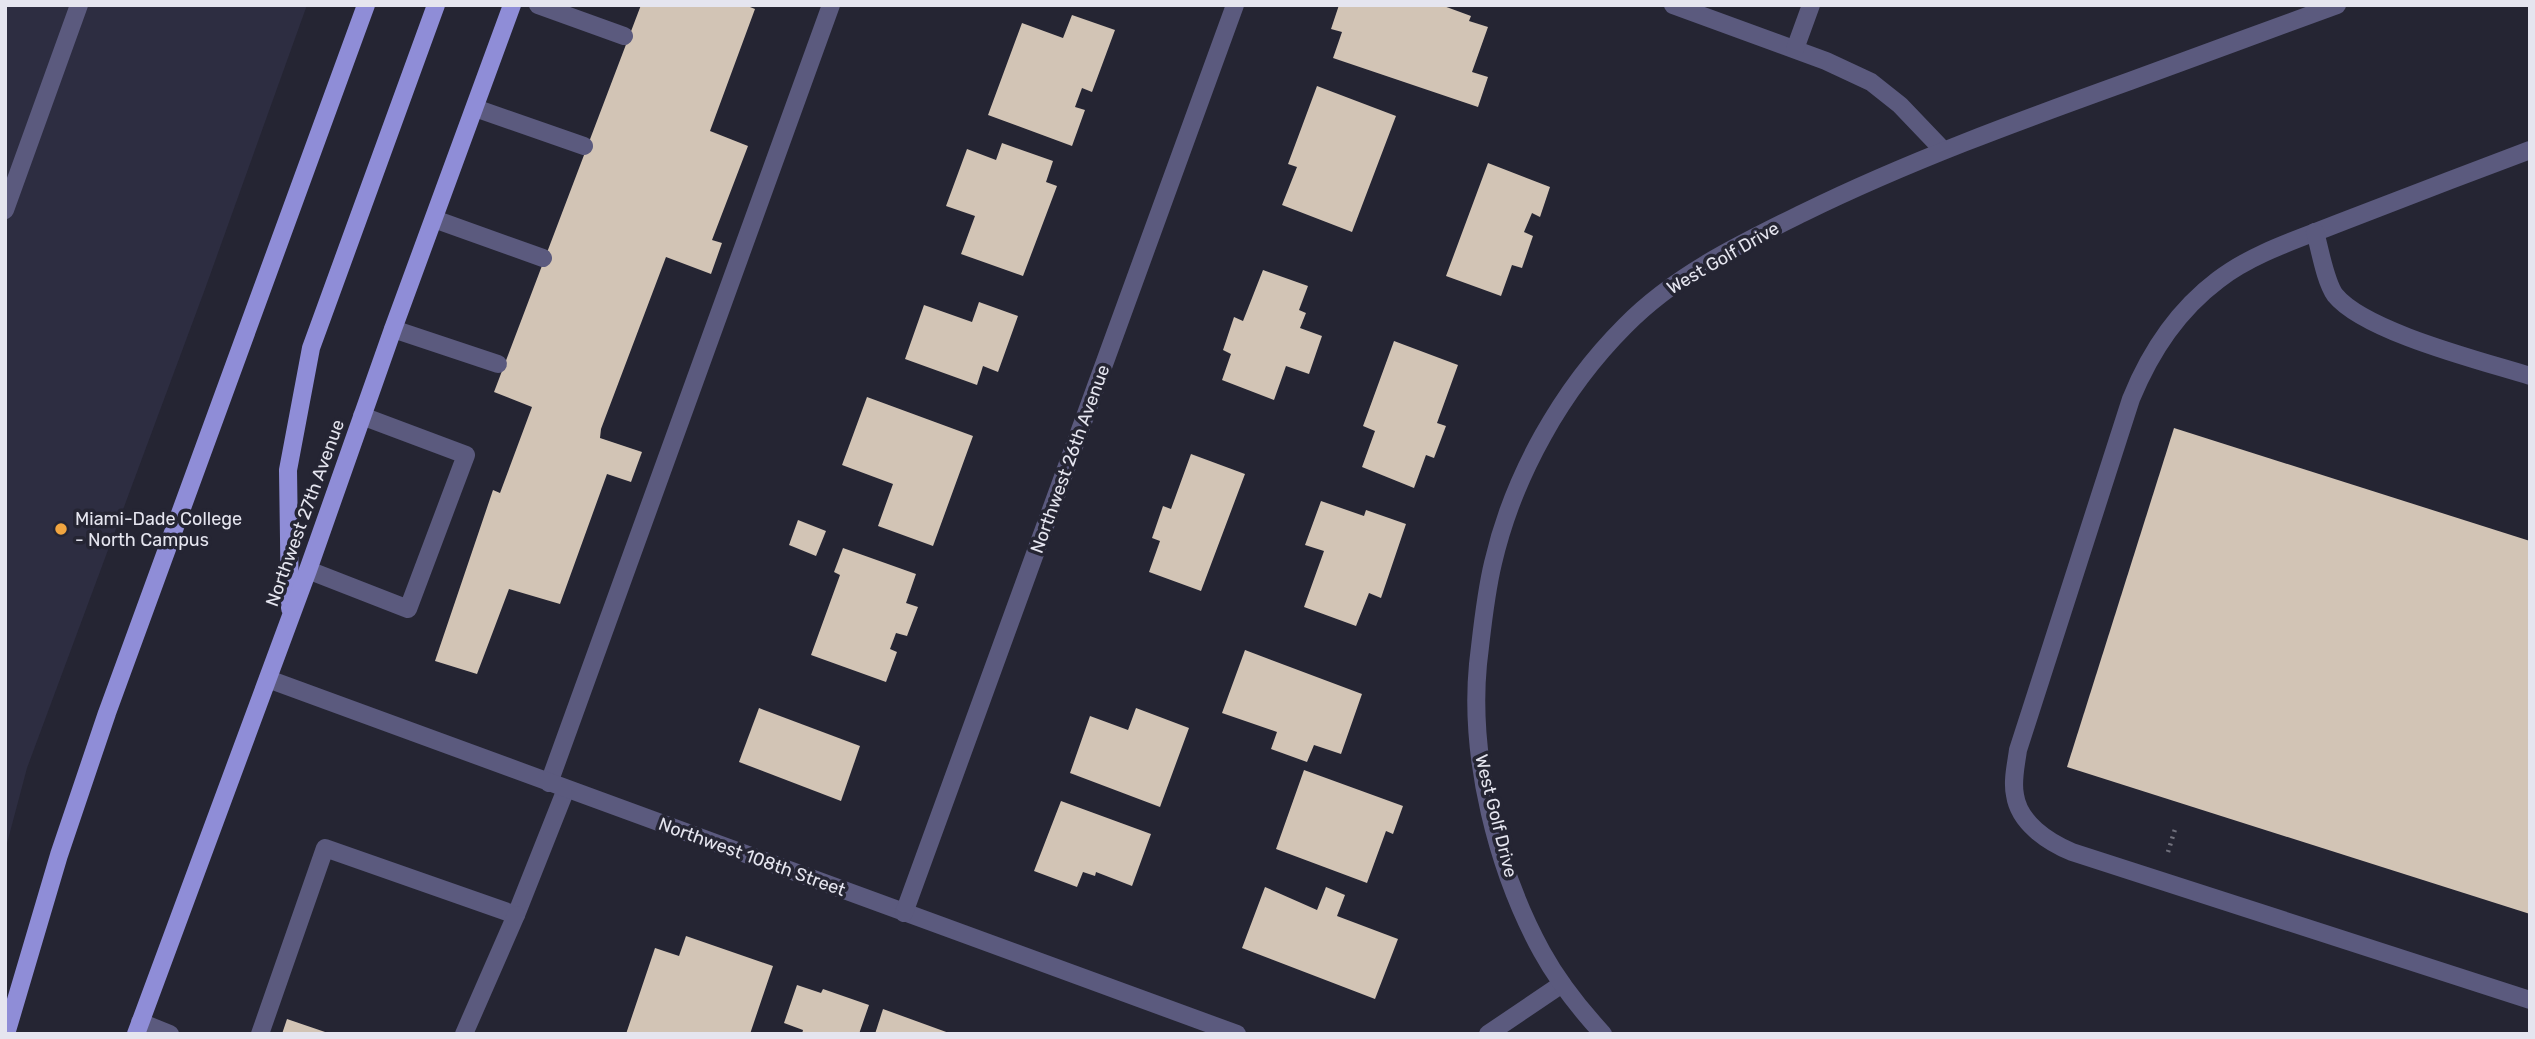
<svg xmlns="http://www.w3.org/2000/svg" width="2535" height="1039" font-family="Rubik,sans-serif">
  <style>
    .built { fill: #2d2d41 }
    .building { fill: #d2c4b5 }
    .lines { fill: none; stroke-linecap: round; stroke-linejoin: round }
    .path { stroke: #71717d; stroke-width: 4.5; stroke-dasharray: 2 5; stroke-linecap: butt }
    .lane { stroke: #5b5a7e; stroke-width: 18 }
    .street { stroke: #5b5a7e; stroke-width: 18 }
    .primary { stroke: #8f8dd7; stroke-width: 18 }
    .poi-dot { fill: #f1a540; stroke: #252533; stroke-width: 2.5 }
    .labels { text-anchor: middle; stroke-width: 7; stroke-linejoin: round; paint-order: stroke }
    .street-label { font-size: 18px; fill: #e5e5ef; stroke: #252533 }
    .poi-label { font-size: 18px; fill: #e5e5ef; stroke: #252533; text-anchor: start }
  </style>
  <rect width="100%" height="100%" fill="#252533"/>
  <path class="built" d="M 5,5 L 307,5 L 205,289 L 27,768 L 5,851 Z"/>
  <g class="building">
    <path d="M 641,5 L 745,5 L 755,9 L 710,131 L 748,146 L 712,240 L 722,243 L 711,274 L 666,257 L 601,429 L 600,438 L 642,452 L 631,482 L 607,474 L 560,604 L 509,589 L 477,674 L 435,661 L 493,490 L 500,493 L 532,407 L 494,392 Z"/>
    <path d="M 1339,5 L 1441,5 L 1471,16 L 1469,21 L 1488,27 L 1472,72 L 1488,77 L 1478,107 L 1333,58 L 1342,32 L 1331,29 Z"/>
    <path d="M 1072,15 L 1115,30 L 1092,92 L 1082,88 L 1075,107 L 1085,110 L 1072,146 L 988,115 L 1022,23 L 1063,38 Z"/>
    <path d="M 1317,86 L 1396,116 L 1352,232 L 1282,205 L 1297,167 L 1288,164 Z"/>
    <path d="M 1002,143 L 1053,161 L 1046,182 L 1057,186 L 1023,276 L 961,254 L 975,216 L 946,206 L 967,149 L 996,160 Z"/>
    <path d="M 1488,163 L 1550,187 L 1540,217 L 1532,213 L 1524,232 L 1533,236 L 1522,268 L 1512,265 L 1501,296 L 1446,276 Z"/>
    <path d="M 1263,270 L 1308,286 L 1299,310 L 1306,313 L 1300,328 L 1322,336 L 1309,374 L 1286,366 L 1274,400 L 1222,380 L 1231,354 L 1223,350 L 1234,317 L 1243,321 Z"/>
    <path d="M 979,302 L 1018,316 L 998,372 L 983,366 L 977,385 L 905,359 L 924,305 L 972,322 Z"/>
    <path d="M 1394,341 L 1458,365 L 1437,423 L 1446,426 L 1434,458 L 1426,455 L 1414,488 L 1362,467 L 1375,431 L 1363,426 Z"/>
    <path d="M 867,397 L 973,436 L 933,546 L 878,526 L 893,484 L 842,465 Z"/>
    <path d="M 2174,428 L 2530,541 L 2530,914 L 2067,767 Z"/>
    <path d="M 1191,454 L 1245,474 L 1201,591 L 1149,572 L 1160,541 L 1152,538 L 1163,506 L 1171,509 Z"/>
    <path d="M 1321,501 L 1364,516 L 1366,510 L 1406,524 L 1381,598 L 1369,593 L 1356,626 L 1304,607 L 1324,551 L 1305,545 Z"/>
    <path d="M 798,520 L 826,531 L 816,556 L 789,545 Z"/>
    <path d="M 843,548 L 916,574 L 906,603 L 918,607 L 907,636 L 896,633 L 890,649 L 897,652 L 886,682 L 811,655 L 840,575 L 834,572 Z"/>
    <path d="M 1245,650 L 1362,694 L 1341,754 L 1314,745 L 1307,762 L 1271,749 L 1277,732 L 1222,713 Z"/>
    <path d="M 759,708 L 860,746 L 841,801 L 739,762 Z"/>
    <path d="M 1136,708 L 1189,728 L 1160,807 L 1070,773 L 1090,716 L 1128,730 Z"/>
    <path d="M 1304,770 L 1403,806 L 1393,834 L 1386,831 L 1367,883 L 1276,849 Z"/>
    <path d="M 1061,801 L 1151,834 L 1132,886 L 1096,872 L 1095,876 L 1083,872 L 1077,887 L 1034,871 Z"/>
    <path d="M 1265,887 L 1317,910 L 1326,887 L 1345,895 L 1337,916 L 1398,939 L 1375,999 L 1242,948 Z"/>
    <path d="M 686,936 L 773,966 L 750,1034 L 626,1034 L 655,948 L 679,956 Z"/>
    <path d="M 797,985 L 821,993 L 823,989 L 869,1005 L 859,1034 L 802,1034 L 803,1030 L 784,1023 Z"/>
    <path d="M 883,1009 L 949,1033 L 949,1034 L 875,1034 Z"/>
    <path d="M 287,1019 L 328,1033 L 328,1034 L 282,1034 Z"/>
  </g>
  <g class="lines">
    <path class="path" d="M 2168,852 L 2176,826"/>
    <g class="lane">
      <path d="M 538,5 L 624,36"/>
      <path d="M 475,108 L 584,146"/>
      <path d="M 2530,150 C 2466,174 2403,198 2339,223 C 2299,239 2253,253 2218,280 C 2177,311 2150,352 2131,399 L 2018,750 C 2016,765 2012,781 2015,795 C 2019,823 2048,842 2072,852 L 2530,1000"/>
      <path d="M 5,210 L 79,5"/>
      <path d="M 434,219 L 543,258"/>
      <path d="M 2315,232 C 2320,249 2325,281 2335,295 C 2365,332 2482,361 2530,376"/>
      <path d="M 393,329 L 498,364"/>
      <path d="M 308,570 L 408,609 L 466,455 L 362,416"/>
      <path d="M 549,783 L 831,5"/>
      <path d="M 140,1022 L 170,1034"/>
      <path d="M 260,1034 L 325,848 L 516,915 L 566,789"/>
      <path d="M 464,1034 L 516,915"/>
    </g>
    <g class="street">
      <path d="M 1673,5 L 1826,61 L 1871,82 L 1900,105 L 1943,150"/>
      <path d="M 1795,49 L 1811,5"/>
      <path d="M 268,679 L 1237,1034"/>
      <path d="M 904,913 L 1235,5"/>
      <path d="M 1488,1034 L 1562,984"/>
      <path d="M 1603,1034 C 1580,1009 1558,981 1542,952 C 1497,870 1469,758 1478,664 C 1482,631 1485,596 1493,563 C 1513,476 1562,389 1625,326 C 1675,275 1740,244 1803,213 C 1909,161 2019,121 2130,81 C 2199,56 2268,30 2337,5"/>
    </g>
    <g class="primary">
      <path d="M 290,608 L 288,470 L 311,348 L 436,5"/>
      <path d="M 6,1034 L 59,855 L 107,713 L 366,5"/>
      <path d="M 136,1034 L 308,570 L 393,329 L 512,5"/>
    </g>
  </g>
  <circle class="poi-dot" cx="61" cy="529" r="7"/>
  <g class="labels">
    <g class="street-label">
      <text transform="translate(1723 258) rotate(-30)" y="6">West Golf Drive</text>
      <text transform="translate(1070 459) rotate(-70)" y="6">Northwest 26th Avenue</text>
      <text transform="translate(305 513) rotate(-70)" y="6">Northwest 27th Avenue</text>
      <text transform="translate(1496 816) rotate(76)" y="6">West Golf Drive</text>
      <text transform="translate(752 857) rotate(20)" y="6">Northwest 108th Street</text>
    </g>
    <g class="poi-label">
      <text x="75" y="525">Miami-Dade College<tspan x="75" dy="21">- North Campus</tspan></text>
    </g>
  </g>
  <rect width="2535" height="1039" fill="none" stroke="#e5e5ef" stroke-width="14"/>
</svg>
